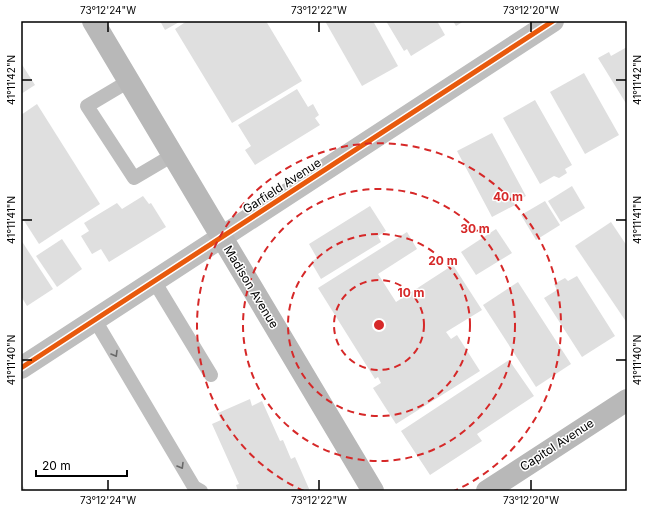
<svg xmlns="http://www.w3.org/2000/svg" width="648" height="512" font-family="Inter,sans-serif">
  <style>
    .building { fill: #dfdfdf }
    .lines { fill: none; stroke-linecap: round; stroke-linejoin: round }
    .lane { stroke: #bebebe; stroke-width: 14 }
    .street { stroke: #bebebe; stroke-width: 22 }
    .secondary { stroke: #b8b8b8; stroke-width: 22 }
    .cycleway-casing { stroke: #fff; stroke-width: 8 }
    .cycleway { stroke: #e8590c; stroke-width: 5 }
    .oneway { stroke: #686868 }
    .ticks { fill: none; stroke: #000; stroke-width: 1.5 }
    .ring { fill: none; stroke: #d62828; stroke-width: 2; stroke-dasharray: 7 5 }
    .labels { text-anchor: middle; stroke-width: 3; stroke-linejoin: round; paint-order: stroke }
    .street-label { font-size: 12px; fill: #000; stroke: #fff }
    .centre { fill: #d62828; stroke: #fff; stroke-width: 2 }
    .ring-label { font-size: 12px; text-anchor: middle; font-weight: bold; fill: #d62828; stroke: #fff; stroke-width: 3; stroke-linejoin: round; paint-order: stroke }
    .neatline { fill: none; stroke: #000; stroke-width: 1.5 }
    .ticks-label { font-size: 10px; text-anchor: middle; fill: #000 }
  </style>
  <rect width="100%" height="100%" fill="#fff"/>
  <g class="building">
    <path d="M 160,21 L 181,21 L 165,30 Z"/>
    <path d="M 187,21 L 266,21 L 302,81 L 232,123 L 175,29 Z"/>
    <path d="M 325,21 L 373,21 L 398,66 L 362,86 Z"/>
    <path d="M 386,21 L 437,21 L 445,35 L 411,56 L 407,49 L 404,51 Z"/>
    <path d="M 453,21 L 464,21 L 456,26 Z"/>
    <path d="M 627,47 L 627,105 L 598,58 L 609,52 L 611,56 Z"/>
    <path d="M 21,63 L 35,85 L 21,94 Z"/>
    <path d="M 584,73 L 619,135 L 585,154 L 550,92 Z"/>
    <path d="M 297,89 L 308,107 L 313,104 L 319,115 L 315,118 L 320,125 L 255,165 L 245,150 L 251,146 L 238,125 Z"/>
    <path d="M 535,100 L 572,165 L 565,169 L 567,173 L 559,178 L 554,176 L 540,184 L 503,118 Z"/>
    <path d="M 37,104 L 100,204 L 39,244 L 21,216 L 21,115 Z"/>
    <path d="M 492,133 L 526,196 L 514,202 L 515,205 L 492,217 L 457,151 Z"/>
    <path d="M 572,186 L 585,208 L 561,222 L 548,201 Z"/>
    <path d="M 143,196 L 149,204 L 151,203 L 166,227 L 109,262 L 101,249 L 92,254 L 81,236 L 89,231 L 84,223 L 117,203 L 122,209 Z"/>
    <path d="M 545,201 L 560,225 L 536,240 L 521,215 Z"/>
    <path d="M 370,206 L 386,231 L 378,236 L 381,242 L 321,279 L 311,262 L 317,258 L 309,244 Z"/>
    <path d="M 611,222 L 627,246 L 627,323 L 575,246 Z"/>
    <path d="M 496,229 L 512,253 L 476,275 L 461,252 Z"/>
    <path d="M 407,232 L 417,249 L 378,274 L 396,302 L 453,265 L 482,310 L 446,332 L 451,339 L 457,335 L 480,371 L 396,424 L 373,388 L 381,383 L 378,377 L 375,379 L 318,288 Z"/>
    <path d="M 62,239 L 82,269 L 57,287 L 36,256 Z"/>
    <path d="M 21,240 L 53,289 L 27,306 L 21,296 Z"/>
    <path d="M 577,276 L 615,336 L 582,357 L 544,298 L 557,290 L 554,284 L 565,278 L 568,281 Z"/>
    <path d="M 518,282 L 571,364 L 536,387 L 483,305 Z"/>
    <path d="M 509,360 L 534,396 L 477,434 L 482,441 L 430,475 L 401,431 Z"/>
    <path d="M 250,399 L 252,406 L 262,401 L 280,441 L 283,440 L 291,459 L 295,457 L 310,491 L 238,491 L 236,485 L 239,484 L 212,424 L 221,420 L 218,413 Z"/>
    <path d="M 21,483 L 26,491 L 21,491 Z"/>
  </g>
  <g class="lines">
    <g class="lane">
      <path d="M 129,81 L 87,106 L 134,178 L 173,155"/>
      <path d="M 154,281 L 211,375"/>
      <path d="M 95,320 L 194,487 L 201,491"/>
    </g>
    <path class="street" d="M 21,368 L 553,21"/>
    <g class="secondary">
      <path d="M 93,21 L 373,491"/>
      <path d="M 487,491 L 627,400"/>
    </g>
    <g class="cycleway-casing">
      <path id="cycleway" d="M 21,368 L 553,21"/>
    </g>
    <use href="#cycleway" class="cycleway"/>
  </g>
  <defs><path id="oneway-chevron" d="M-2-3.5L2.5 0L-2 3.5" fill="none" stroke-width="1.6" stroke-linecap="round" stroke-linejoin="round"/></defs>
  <g class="oneway">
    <use href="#oneway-chevron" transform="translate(115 354) rotate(59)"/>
    <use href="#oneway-chevron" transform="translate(181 466) rotate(59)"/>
  </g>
  <path class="ticks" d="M 108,22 L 108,32M 319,22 L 319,32M 531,22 L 531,32M 22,80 L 32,80M 616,80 L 626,80M 22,220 L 32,220M 616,220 L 626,220M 22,360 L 32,360M 616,360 L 626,360M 108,480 L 108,490M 319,480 L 319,490M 531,480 L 531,490"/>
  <g class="ring">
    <circle cx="379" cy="325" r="45"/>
    <circle cx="379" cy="325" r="91"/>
    <circle cx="379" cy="325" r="136"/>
    <path d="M304 491A182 182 0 1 1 454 491"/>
  </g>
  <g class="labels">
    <g class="street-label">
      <text transform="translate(282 186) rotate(-33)" y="4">Garfield Avenue</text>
      <text transform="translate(251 287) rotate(59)" y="4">Madison Avenue</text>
      <text transform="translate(557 445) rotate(-33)" y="4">Capitol Avenue</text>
    </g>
  </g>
  <circle cx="379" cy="325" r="6" class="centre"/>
  <g class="ring-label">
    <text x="508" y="201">40 m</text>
    <text x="475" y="233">30 m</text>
    <text x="443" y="265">20 m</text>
    <text x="411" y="297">10 m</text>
  </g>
  <rect width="648" height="512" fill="none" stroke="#ffffff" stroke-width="44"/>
  <path d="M36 470v6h91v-6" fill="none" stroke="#000000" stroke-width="2"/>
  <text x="42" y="470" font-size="12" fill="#000000" stroke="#ffffff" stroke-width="3" paint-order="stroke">20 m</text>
  <rect x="22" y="22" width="604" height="468" class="neatline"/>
  <g class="ticks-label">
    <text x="108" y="14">73°12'24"W</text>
    <text x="319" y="14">73°12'22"W</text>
    <text x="531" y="14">73°12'20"W</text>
    <text transform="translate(11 80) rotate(-90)" y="4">41°11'42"N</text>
    <text transform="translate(637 80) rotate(-90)" y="4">41°11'42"N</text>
    <text transform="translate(11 220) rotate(-90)" y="4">41°11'41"N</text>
    <text transform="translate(637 220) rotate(-90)" y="4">41°11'41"N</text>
    <text transform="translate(11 360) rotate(-90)" y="4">41°11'40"N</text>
    <text transform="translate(637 360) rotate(-90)" y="4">41°11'40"N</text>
    <text x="108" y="504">73°12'24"W</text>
    <text x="319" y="504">73°12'22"W</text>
    <text x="531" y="504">73°12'20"W</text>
  </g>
</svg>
